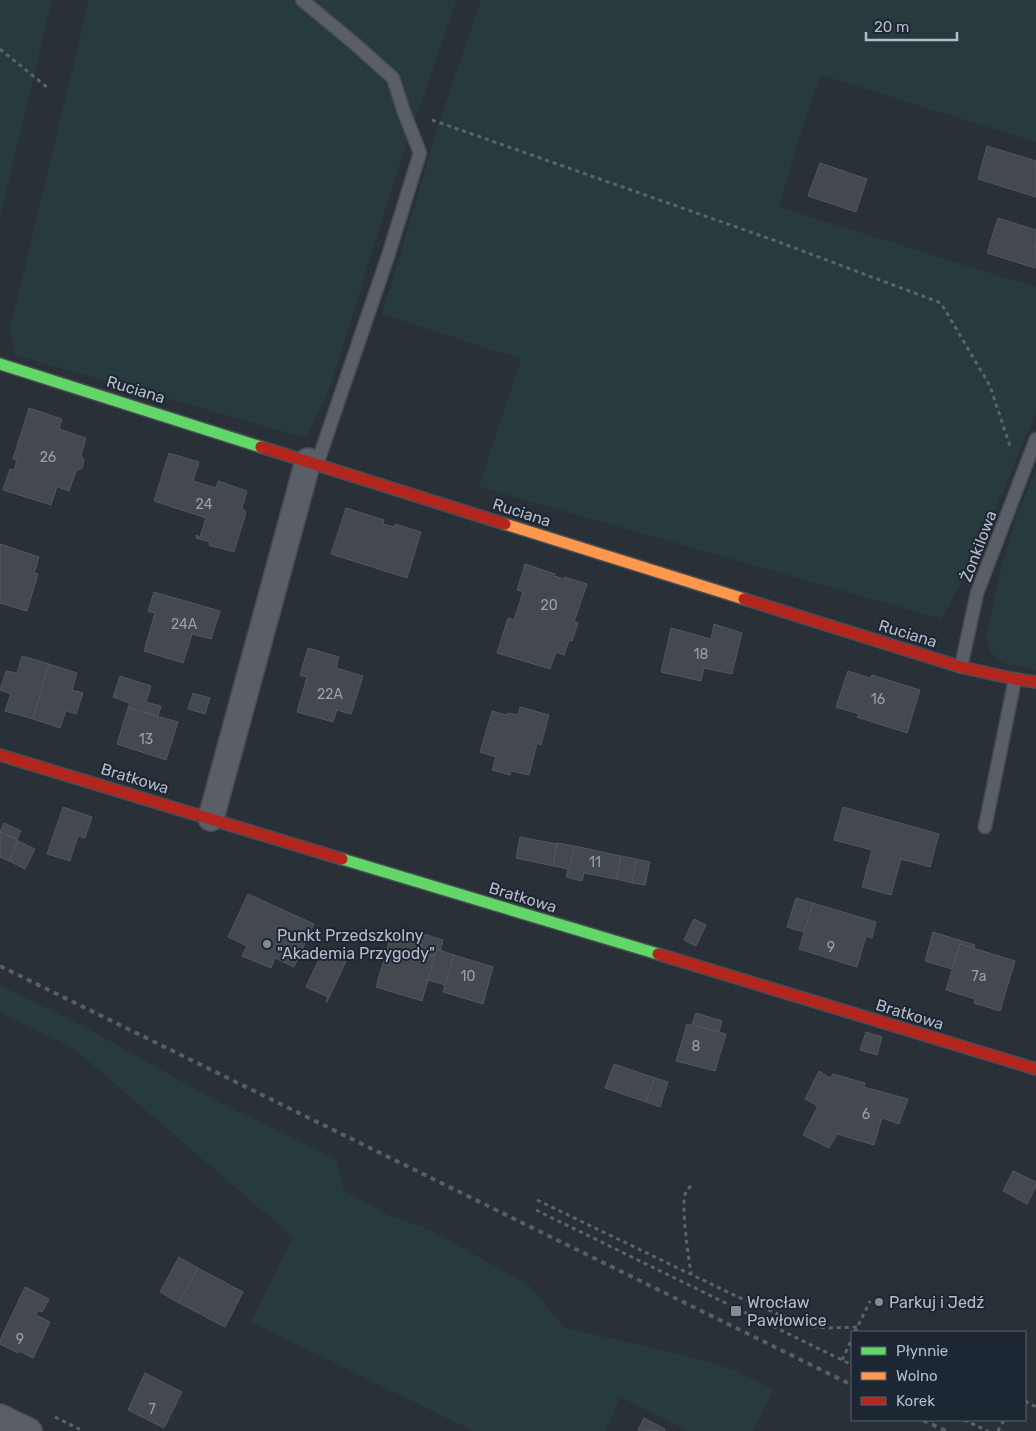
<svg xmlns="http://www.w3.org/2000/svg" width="1036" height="1431" font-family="Rubik,sans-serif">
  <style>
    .green { fill: #273a3e }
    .building { fill: #444950; stroke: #52575f }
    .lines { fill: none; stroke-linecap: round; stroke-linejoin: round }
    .lane-casing { stroke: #484c53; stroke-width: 15 }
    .street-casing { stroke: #484c53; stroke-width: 28 }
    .fast-casing { stroke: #484c53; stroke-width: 14 }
    .slow-casing { stroke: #484c53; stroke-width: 14 }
    .jam-casing { stroke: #484c53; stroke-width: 14 }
    .path { stroke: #5d636a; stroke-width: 3; stroke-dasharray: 4 4; stroke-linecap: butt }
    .lane { stroke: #5a5e66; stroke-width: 12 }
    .street { stroke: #5a5e66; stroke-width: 25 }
    .fast { stroke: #63d668; stroke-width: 11 }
    .slow { stroke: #ff974d; stroke-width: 11 }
    .jam { stroke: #b3261e; stroke-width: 11 }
    .rail { stroke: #595d64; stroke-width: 4; stroke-dasharray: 5 5; stroke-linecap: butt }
    .poi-dot { fill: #848b96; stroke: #1d2633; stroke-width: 2 }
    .labels { text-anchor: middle; stroke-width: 4; stroke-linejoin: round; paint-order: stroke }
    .number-label { font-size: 14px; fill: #989fab }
    .street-label { font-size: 16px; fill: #b4bcc9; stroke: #1d2633 }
    .poi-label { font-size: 16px; fill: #b4bcc9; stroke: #1d2633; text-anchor: start }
  </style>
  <rect width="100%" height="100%" fill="#2a3038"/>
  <g class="green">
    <path d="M 0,0 L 52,0 L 0,217 Z"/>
    <path d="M 89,0 L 457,0 L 396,175 L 331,385 L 306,438 L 15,355 L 10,329 Z"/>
    <path d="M 481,0 L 1036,0 L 1036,142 L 821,75 L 798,142 L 779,207 L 1036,287 L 1036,412 L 978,552 L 941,619 L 479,487 L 521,359 L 382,314 L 397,266 L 437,129 Z"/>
    <path d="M 1036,470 L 1036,670 L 1003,663 L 990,652 L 986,636 L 1001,569 L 1016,516 Z"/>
    <path d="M 0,985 L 89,1029 L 211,1098 L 336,1159 L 344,1190 L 386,1214 L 433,1231 L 530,1286 L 565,1328 L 680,1354 L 731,1369 L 774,1389 L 753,1431 L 688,1431 L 620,1397 L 606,1431 L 473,1431 L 251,1322 L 293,1237 L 73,1048 L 0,1013 Z"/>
  </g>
  <g class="building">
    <path d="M 987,146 L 1036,161 L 1036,197 L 978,179 Z"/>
    <path d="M 820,163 L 867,179 L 856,212 L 808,196 Z"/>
    <path d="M 998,218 L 1036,230 L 1035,268 L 987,253 Z"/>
    <path d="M 29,408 L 62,419 L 59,429 L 86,438 L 81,455 L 84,461 L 82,468 L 76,471 L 69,491 L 57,487 L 51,505 L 3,490 L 10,469 L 14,470 L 17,460 L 13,459 Z"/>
    <path d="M 169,453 L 199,462 L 193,481 L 216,488 L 218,481 L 247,491 L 242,508 L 246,512 L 234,552 L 217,547 L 217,548 L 209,545 L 210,542 L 196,538 L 196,535 L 200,537 L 206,518 L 154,501 Z"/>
    <path d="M 346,508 L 384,520 L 383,524 L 394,527 L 395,524 L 421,532 L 407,578 L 331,554 Z"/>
    <path d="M 0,544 L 39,557 L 34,573 L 38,574 L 27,611 L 0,603 Z"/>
    <path d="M 525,564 L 555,574 L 554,576 L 565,579 L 565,577 L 587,584 L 574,622 L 578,623 L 572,641 L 569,640 L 564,655 L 556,652 L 550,669 L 497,653 L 508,618 L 514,620 L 523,592 L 517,590 Z"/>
    <path d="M 154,592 L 220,611 L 211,639 L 192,634 L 183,663 L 144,651 L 155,613 L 148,611 Z"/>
    <path d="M 714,624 L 742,633 L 732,674 L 704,668 L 701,681 L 661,672 L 671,628 L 711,639 Z"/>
    <path d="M 308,648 L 339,657 L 336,668 L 363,676 L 351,714 L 337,710 L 333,722 L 297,712 L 307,677 L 300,675 Z"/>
    <path d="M 22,656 L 49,664 L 33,719 L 5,711 L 11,694 L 0,690 L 6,671 L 17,673 Z"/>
    <path d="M 49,664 L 77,673 L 72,690 L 83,693 L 76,714 L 66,711 L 60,728 L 33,719 Z"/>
    <path d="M 848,671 L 870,678 L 872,675 L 920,690 L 907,733 L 857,717 L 859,714 L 836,707 Z"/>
    <path d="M 120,676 L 151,686 L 146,702 L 161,706 L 158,716 L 128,708 L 130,703 L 113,697 Z"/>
    <path d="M 193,693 L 210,698 L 205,714 L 188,709 Z"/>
    <path d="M 520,707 L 549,715 L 541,745 L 537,743 L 529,775 L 511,771 L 510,775 L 492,770 L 496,757 L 480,752 L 492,711 L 507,715 L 508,713 L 518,715 Z"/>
    <path d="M 128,708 L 178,722 L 166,760 L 117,744 Z"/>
    <path d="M 63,807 L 92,817 L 85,838 L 78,836 L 70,861 L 47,854 Z"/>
    <path d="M 843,807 L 939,834 L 930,867 L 901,859 L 891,895 L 862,887 L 872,850 L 834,840 Z"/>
    <path d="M 4,823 L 21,831 L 17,839 L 0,832 Z"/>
    <path d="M 0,832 L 18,840 L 9,861 L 0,857 Z"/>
    <path d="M 520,837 L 557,844 L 553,866 L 516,858 Z"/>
    <path d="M 18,841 L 35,849 L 25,869 L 9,861 Z"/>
    <path d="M 557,843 L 575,846 L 569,869 L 553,866 Z"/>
    <path d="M 575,846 L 621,856 L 616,879 L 584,873 L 582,881 L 566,877 L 568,869 L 569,869 Z"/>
    <path d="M 621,856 L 637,859 L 632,883 L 616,879 Z"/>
    <path d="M 637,859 L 650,862 L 645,885 L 632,883 Z"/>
    <path d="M 248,894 L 314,924 L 294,967 L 275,958 L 271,968 L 242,956 L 247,946 L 228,937 Z"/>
    <path d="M 796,898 L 813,903 L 804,932 L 787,927 Z"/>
    <path d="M 813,903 L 876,922 L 872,938 L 866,936 L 857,967 L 799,949 Z"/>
    <path d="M 694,919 L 706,925 L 696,946 L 684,940 Z"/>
    <path d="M 933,932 L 975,945 L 974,949 L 960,944 L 952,969 L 925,961 Z"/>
    <path d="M 420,933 L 443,940 L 440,951 L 435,949 L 433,956 L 420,952 L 422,945 L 418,944 Z"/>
    <path d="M 391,936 L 422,945 L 420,952 L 433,956 L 435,949 L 437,949 L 422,1001 L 376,987 Z"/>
    <path d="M 960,944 L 1015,961 L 1000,1011 L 974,1003 L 975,999 L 946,990 Z"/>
    <path d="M 437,949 L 454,955 L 445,985 L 428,980 Z"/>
    <path d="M 323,951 L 346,961 L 327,1002 L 326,1002 L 328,997 L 306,987 Z"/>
    <path d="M 454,955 L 493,967 L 483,1004 L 443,992 Z"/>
    <path d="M 696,1013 L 722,1021 L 719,1032 L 692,1025 Z"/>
    <path d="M 687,1024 L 726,1034 L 715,1071 L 676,1061 Z"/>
    <path d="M 866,1032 L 882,1037 L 877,1055 L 860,1050 Z"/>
    <path d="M 614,1064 L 655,1078 L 646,1102 L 605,1088 Z"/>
    <path d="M 819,1071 L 830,1078 L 833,1074 L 865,1083 L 864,1087 L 908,1099 L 899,1124 L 882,1118 L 874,1145 L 837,1134 L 829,1148 L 803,1135 L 818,1106 L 805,1099 Z"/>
    <path d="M 655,1078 L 668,1082 L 660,1107 L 646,1102 Z"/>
    <path d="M 1013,1171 L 1036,1182 L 1036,1186 L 1027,1204 L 1003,1191 Z"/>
    <path d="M 179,1257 L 198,1268 L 179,1303 L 160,1292 Z"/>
    <path d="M 198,1268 L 243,1292 L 225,1327 L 179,1303 Z"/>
    <path d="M 25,1287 L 49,1299 L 42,1312 L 38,1310 L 36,1315 L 50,1322 L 33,1358 L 19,1351 L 18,1353 L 0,1344 L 0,1340 Z"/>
    <path d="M 145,1373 L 182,1392 L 164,1428 L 128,1410 Z"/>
    <path d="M 644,1418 L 665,1429 L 664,1431 L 638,1430 Z"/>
  </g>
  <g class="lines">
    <g class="lane-casing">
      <g id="lane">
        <path d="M 302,0 L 355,44 L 393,78 L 404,112 L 420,153 L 388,256 L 317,464"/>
        <path d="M 961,667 L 977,593 L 1036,439"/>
        <path d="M 985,827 L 1015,679"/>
      </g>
    </g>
    <g class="street-casing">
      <g id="street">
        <path d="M 211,818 L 308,461"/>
        <path d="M 0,1417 L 29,1431"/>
      </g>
    </g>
    <g class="fast-casing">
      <g id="fast">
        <path d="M 0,364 L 261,447"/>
        <path d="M 342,859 L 658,954"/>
      </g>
    </g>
    <g class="slow-casing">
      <path id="slow" d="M 505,524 L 744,599"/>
    </g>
    <g class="jam-casing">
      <g id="jam">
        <path d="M 261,447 L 505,524"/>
        <path d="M 744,599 L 961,667 L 1015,679 L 1036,682"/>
        <path d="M 0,755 L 342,859"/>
        <path d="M 658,954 L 1036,1069"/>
      </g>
    </g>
    <g class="path">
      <path d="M 0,49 L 48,88"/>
      <path d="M 432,120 L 776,241 L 941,303 L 990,386 L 1010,446"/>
      <path d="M 691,1186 C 689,1188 687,1189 686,1192 C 680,1203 689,1259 691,1274"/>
      <path d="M 537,1200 L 738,1297 L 806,1326 L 827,1328 L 858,1327"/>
      <path d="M 536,1210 L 852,1365"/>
      <path d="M 855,1332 L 870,1301"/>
      <path d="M 842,1360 L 852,1339"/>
      <path d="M 1025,1401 L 1036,1407"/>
      <path d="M 55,1417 L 83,1431"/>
      <path d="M 964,1420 L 988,1431"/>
      <path d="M 998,1431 L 1004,1420"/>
    </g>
    <use href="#lane" class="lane"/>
    <use href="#street" class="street"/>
    <use href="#fast" class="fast"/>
    <use href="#slow" class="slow"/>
    <use href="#jam" class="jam"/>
    <g class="rail">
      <path d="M 0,966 L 852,1385"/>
      <path d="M 923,1420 L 946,1431"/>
    </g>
  </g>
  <g class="poi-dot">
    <circle cx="267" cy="944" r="5"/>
    <circle cx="879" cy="1302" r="5"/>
    <rect x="730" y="1305" width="12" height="12" rx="2.5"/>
  </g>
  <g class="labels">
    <g class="number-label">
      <text x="48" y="462">26</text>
      <text x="204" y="509">24</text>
      <text x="549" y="610">20</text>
      <text x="184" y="629">24A</text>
      <text x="701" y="659">18</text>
      <text x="330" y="699">22A</text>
      <text x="878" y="704">16</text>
      <text x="146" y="744">13</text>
      <text x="595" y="867">11</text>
      <text x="831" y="952">9</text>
      <text x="468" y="981">10</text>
      <text x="979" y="981">7a</text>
      <text x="696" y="1051">8</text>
      <text x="866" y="1119">6</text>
      <text x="20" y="1344">9</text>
      <text x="152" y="1414">7</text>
    </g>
    <g class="street-label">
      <text transform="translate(136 389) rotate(17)" y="6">Ruciana</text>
      <text transform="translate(522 512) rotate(18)" y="6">Ruciana</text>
      <text transform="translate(978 546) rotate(-69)" y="6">Żonkilowa</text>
      <text transform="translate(908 633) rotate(17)" y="6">Ruciana</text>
      <text transform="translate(135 778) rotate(17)" y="6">Bratkowa</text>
      <text transform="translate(523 897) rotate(17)" y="6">Bratkowa</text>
      <text transform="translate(910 1014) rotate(17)" y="6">Bratkowa</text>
    </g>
    <g class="poi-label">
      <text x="277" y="941">Punkt Przedszkolny<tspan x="277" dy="18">"Akademia Przygody"</tspan></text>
      <text x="747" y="1308">Wrocław<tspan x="747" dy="18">Pawłowice</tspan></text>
      <text x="889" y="1308">Parkuj i Jedź</text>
    </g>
  </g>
  <rect x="851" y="1331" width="175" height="90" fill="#1d2633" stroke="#59626f"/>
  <rect x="861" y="1347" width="25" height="8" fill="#63d668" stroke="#59626f"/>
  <text x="896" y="1356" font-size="15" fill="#b4bcc9">Płynnie</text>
  <rect x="861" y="1372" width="25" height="8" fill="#ff974d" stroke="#59626f"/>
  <text x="896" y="1381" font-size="15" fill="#b4bcc9">Wolno</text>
  <rect x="861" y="1397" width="25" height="8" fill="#b3261e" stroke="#59626f"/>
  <text x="896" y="1406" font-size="15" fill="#b4bcc9">Korek</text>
  <path d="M866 32v8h91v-8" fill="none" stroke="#b4bcc9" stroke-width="2.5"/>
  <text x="874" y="32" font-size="15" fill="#b4bcc9" stroke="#1d2633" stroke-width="4" paint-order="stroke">20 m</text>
</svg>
